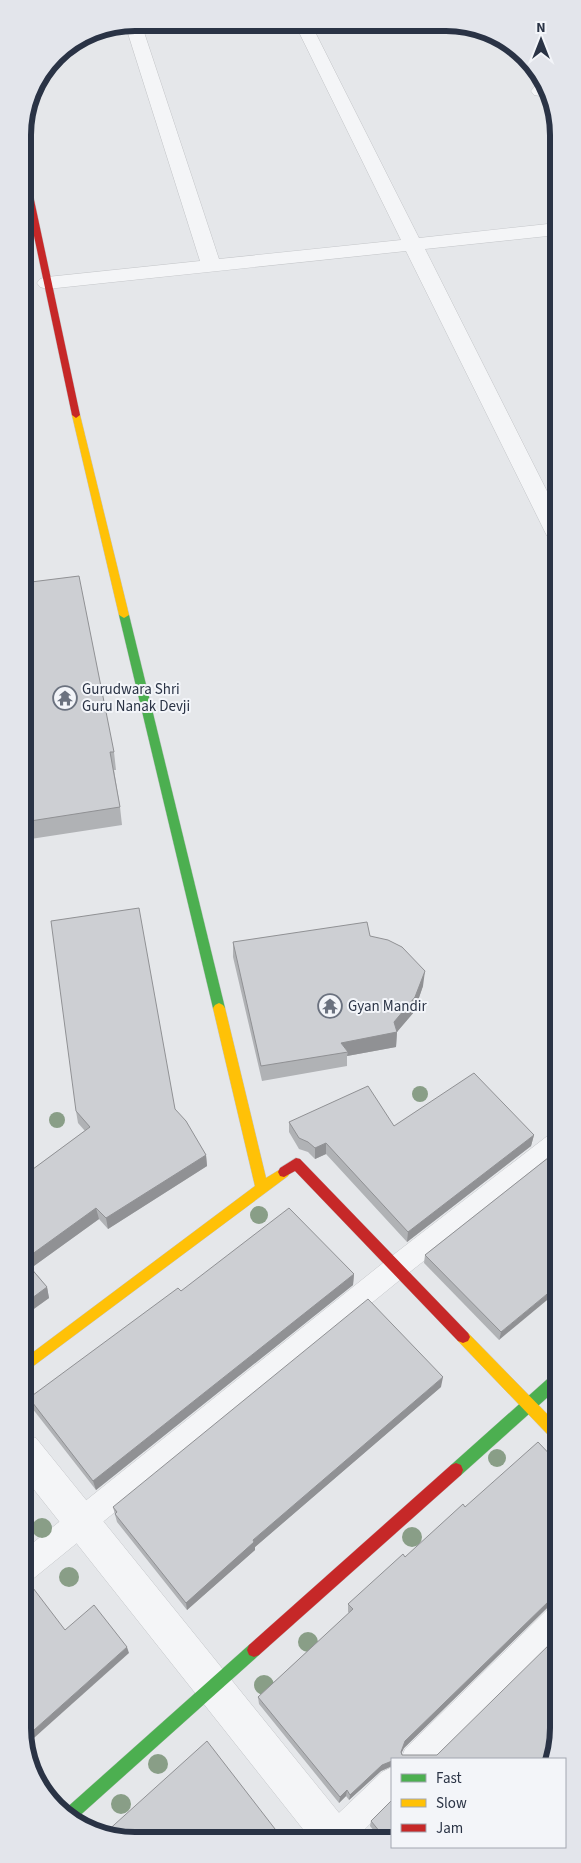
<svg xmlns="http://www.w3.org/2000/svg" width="581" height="1863" font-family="'Source Sans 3',sans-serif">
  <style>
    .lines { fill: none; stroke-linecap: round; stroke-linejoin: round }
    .lane-casing { stroke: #c3c5c8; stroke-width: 1 }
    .street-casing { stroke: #c3c5c8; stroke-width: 1 }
    .fast-casing { stroke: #c3c5c8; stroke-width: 1 }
    .slow-casing { stroke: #c3c5c8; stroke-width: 1 }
    .jam-casing { stroke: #c3c5c8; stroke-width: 1 }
    .lane { fill: #f4f5f7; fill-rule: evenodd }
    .street { fill: #f4f5f7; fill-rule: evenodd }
    .fast { fill: #4caf50; fill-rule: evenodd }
    .slow { fill: #ffc107; fill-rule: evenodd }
    .jam { fill: #c62828; fill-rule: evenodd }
    .tree { fill: #899e87 }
    .wall { fill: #b0b2b5 }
    .shaded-wall { fill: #909194 }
    .building { fill: #cdcfd3; stroke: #909194 }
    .labels { text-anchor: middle; stroke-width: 4; stroke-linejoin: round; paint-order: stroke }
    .poi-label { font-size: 15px; fill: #2a3345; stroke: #f3f5f9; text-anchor: start }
    .rim { fill: none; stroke: #2a3345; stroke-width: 6 }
  </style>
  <rect width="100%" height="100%" fill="#e5e7ea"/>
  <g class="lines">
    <g class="lane-casing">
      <g id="lane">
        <path d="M 558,1131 L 558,1155 L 406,1275 L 34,1578 L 24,1581 L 24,1550 L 388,1259 L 550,1134 Z"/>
        <path d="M 558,1605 L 558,1638 L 435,1759 L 401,1759 L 405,1749 L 548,1609 Z"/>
        <path d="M 392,1767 L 392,1802 L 356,1838 L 320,1838 L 324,1827 L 382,1772 Z"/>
      </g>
    </g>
    <g class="street-casing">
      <g id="street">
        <path d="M 135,22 L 141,23 L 219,259 L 401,240 L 295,24 L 311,24 L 419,238 L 557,223 L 557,235 L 425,249 L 557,511 L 557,541 L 549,539 L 546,534 L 406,251 L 47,289 L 40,287 L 37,283 L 40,279 L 47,277 L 200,261 L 125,24 Z"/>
        <path d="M 542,85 L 546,95 L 540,96 L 534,95 L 531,91 L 534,87 Z"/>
        <path d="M 24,1434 L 36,1438 L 348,1824 L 353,1838 L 310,1838 L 24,1477 Z"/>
      </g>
    </g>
    <g class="fast-casing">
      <g id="fast">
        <path d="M 124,612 L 129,615 L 225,1008 L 223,1011 L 215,1011 L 213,1008 L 119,615 Z"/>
        <path d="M 558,1373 L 558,1388 L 461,1475 L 456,1477 L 451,1475 L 449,1470 L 451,1465 L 553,1374 Z"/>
        <path d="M 254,1643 L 259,1645 L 261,1650 L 259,1655 L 76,1819 L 63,1811 L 249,1645 Z"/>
      </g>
    </g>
    <g class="slow-casing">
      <g id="slow">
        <path d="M 76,412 L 80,415 L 129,615 L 124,618 L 119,615 L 72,415 Z"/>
        <path d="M 219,1003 L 223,1005 L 225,1008 L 266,1178 L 284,1167 L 288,1168 L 290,1172 L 288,1176 L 24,1373 L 24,1359 L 255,1186 L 213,1008 L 215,1005 Z"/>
        <path d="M 463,1331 L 468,1333 L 558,1425 L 558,1442 L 553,1440 L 458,1341 L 456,1337 L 458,1333 Z"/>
      </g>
    </g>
    <g class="jam-casing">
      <g id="jam">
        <path d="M 23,165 L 27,167 L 80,415 L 76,418 L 72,415 L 23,184 Z"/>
        <path d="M 296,1158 L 300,1159 L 468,1333 L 470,1337 L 468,1341 L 463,1343 L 458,1341 L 295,1171 L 284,1177 L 280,1176 L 278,1172 L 280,1168 Z"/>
        <path d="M 456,1463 L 461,1465 L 463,1470 L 461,1475 L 259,1655 L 254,1657 L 249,1655 L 247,1650 L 249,1645 L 451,1465 Z"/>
      </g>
    </g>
    <use href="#lane" class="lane"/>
    <use href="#street" class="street"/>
    <use href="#fast" class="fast"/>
    <use href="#slow" class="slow"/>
    <use href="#jam" class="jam"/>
  </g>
  <g class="tree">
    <circle cx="420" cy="1094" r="8"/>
    <circle cx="57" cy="1120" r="8"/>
    <circle cx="259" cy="1215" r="9"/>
    <circle cx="497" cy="1458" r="9"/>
    <circle cx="42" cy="1528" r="10"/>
    <circle cx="412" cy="1537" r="10"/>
    <circle cx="69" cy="1577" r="10"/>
    <circle cx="308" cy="1642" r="10"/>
    <circle cx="264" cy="1685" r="10"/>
    <circle cx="158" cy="1764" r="10"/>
    <circle cx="121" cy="1804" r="10"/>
  </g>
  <g class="wall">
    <path d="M 23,703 L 114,752 L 116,770 L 114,770 L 120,807 L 122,825 L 24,840 Z"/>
    <path d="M 370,936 L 423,986 L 414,1012 L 397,1032 L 396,1047 L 347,1056 L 347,1066 L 262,1081 L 233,957 L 233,942 Z"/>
    <path d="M 175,1109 L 206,1155 L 207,1166 L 108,1229 L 99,1219 L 31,1268 L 47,1287 L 49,1298 L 24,1316 L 29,1172 L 85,1131 L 78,1123 L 76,1111 Z"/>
    <path d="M 289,1122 L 394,1126 L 534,1135 L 531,1146 L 407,1242 L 326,1154 L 315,1159 L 308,1152 L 299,1149 L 289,1132 Z"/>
    <path d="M 558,1150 L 499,1340 L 424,1263 L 425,1255 Z"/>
    <path d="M 354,1274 L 353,1285 L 96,1490 L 32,1408 L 29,1398 L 181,1291 Z"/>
    <path d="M 441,1387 L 255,1547 L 255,1550 L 187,1610 L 117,1522 L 113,1507 Z"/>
    <path d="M 405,1557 L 547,1608 L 404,1748 L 401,1753 L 402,1755 L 548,1759 L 392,1759 L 392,1766 L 381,1771 L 349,1800 L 346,1796 L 339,1803 L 259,1704 L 258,1697 L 349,1613 L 348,1612 L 348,1604 Z"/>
    <path d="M 371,1821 L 392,1838 L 380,1838 L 370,1826 Z"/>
  </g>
  <g class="shaded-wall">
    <path d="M 425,971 L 423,986 L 414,1012 L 396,1033 L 397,1032 L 396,1047 L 347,1056 L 348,1052 L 341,1043 L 394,1022 Z"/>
    <path d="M 534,1135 L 531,1146 L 407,1242 L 408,1232 Z"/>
    <path d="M 326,1143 L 326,1154 L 315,1159 L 315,1148 Z"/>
    <path d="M 206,1155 L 207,1166 L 108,1229 L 106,1218 Z"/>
    <path d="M 96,1208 L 99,1219 L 27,1271 L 24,1260 Z"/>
    <path d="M 354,1274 L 353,1285 L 96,1490 L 93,1481 Z"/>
    <path d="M 558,1285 L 558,1291 L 499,1340 L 501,1332 Z"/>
    <path d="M 47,1287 L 49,1298 L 24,1316 L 24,1304 Z"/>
    <path d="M 443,1377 L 441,1387 L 255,1547 L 255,1550 L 187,1610 L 186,1603 L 253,1540 Z"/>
    <path d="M 558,1597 L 558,1604 L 547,1608 L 404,1748 L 399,1758 L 401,1752 L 405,1741 L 550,1600 Z"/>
    <path d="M 127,1647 L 129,1653 L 25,1746 L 25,1738 Z"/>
    <path d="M 392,1761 L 392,1766 L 381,1771 L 349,1800 L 350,1795 L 382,1765 Z"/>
    <path d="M 347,1790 L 346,1796 L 339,1803 L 340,1797 Z"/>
  </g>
  <g class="building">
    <path d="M 79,576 L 114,752 L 110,752 L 120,807 L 24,822 L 23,703 L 28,702 L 23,673 L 23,583 Z"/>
    <path d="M 139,908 L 175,1109 L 186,1121 L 206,1155 L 106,1218 L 96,1208 L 24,1260 L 24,1167 L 29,1172 L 90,1127 L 76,1111 L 51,921 Z"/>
    <path d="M 367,922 L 370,936 L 388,940 L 402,947 L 425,971 L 415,997 L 394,1022 L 397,1032 L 341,1043 L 348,1052 L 261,1066 L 233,942 Z"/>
    <path d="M 474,1073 L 534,1135 L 408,1232 L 326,1143 L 315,1148 L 308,1142 L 299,1138 L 289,1122 L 368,1086 L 394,1126 Z"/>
    <path d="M 558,1150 L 558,1285 L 501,1332 L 425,1255 Z"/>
    <path d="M 289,1208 L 354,1274 L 93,1481 L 29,1398 L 178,1288 L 181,1291 Z"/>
    <path d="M 24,1260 L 47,1287 L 24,1304 Z"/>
    <path d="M 368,1299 L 443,1377 L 253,1540 L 254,1542 L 186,1603 L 115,1514 L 117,1512 L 113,1507 Z"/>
    <path d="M 538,1442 L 558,1463 L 558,1597 L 550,1600 L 405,1741 L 401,1752 L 402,1755 L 437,1755 L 558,1636 L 558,1735 L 548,1759 L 392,1759 L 392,1761 L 382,1765 L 350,1795 L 347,1790 L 340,1797 L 258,1697 L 353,1609 L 348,1604 L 403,1554 L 405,1557 L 463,1504 L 465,1507 Z"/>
    <path d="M 33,1588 L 65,1630 L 94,1605 L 127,1647 L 25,1738 L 24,1595 Z"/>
    <path d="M 207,1741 L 282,1838 L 113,1838 L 104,1834 Z"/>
    <path d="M 392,1800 L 392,1838 L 385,1838 L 371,1821 Z"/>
  </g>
  <defs>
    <g id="temple-ring" transform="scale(1.25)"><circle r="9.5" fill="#f3f5f9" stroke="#6b727f" stroke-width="1.5"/><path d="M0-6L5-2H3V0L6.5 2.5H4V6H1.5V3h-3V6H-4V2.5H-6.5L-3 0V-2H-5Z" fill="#6b727f"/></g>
  </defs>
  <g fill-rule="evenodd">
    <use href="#temple-ring" x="65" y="698"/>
    <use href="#temple-ring" x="330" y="1006"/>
  </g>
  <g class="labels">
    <g class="poi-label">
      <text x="82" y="694">Gurudwara Shri<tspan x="82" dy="17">Guru Nanak Devji</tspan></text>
      <text x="348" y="1011">Gyan Mandir</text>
    </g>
  </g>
  <path d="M0 0H581V1863H0ZM135 31H446A104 104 0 0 1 550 135V1728A104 104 0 0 1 446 1832H135A104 104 0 0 1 31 1728V135A104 104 0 0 1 135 31Z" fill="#e3e5eb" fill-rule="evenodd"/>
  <path class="rim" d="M135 31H446A104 104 0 0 1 550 135V1728A104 104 0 0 1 446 1832H135A104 104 0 0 1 31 1728V135A104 104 0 0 1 135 31Z"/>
  <rect x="391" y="1758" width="175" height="90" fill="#f3f5f9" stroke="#a3a7b1"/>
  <rect x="401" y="1774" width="25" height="8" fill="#4caf50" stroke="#a3a7b1"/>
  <text x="436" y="1783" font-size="15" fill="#2a3345">Fast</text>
  <rect x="401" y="1799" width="25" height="8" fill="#ffc107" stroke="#a3a7b1"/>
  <text x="436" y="1808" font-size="15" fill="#2a3345">Slow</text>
  <rect x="401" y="1824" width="25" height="8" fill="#c62828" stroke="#a3a7b1"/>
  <text x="436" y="1833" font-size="15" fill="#2a3345">Jam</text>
  <g transform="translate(541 40)" stroke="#f3f5f9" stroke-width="4" paint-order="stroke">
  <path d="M0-4L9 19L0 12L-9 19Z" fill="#2a3345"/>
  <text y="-8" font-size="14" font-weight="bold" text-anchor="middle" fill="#2a3345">N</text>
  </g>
</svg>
